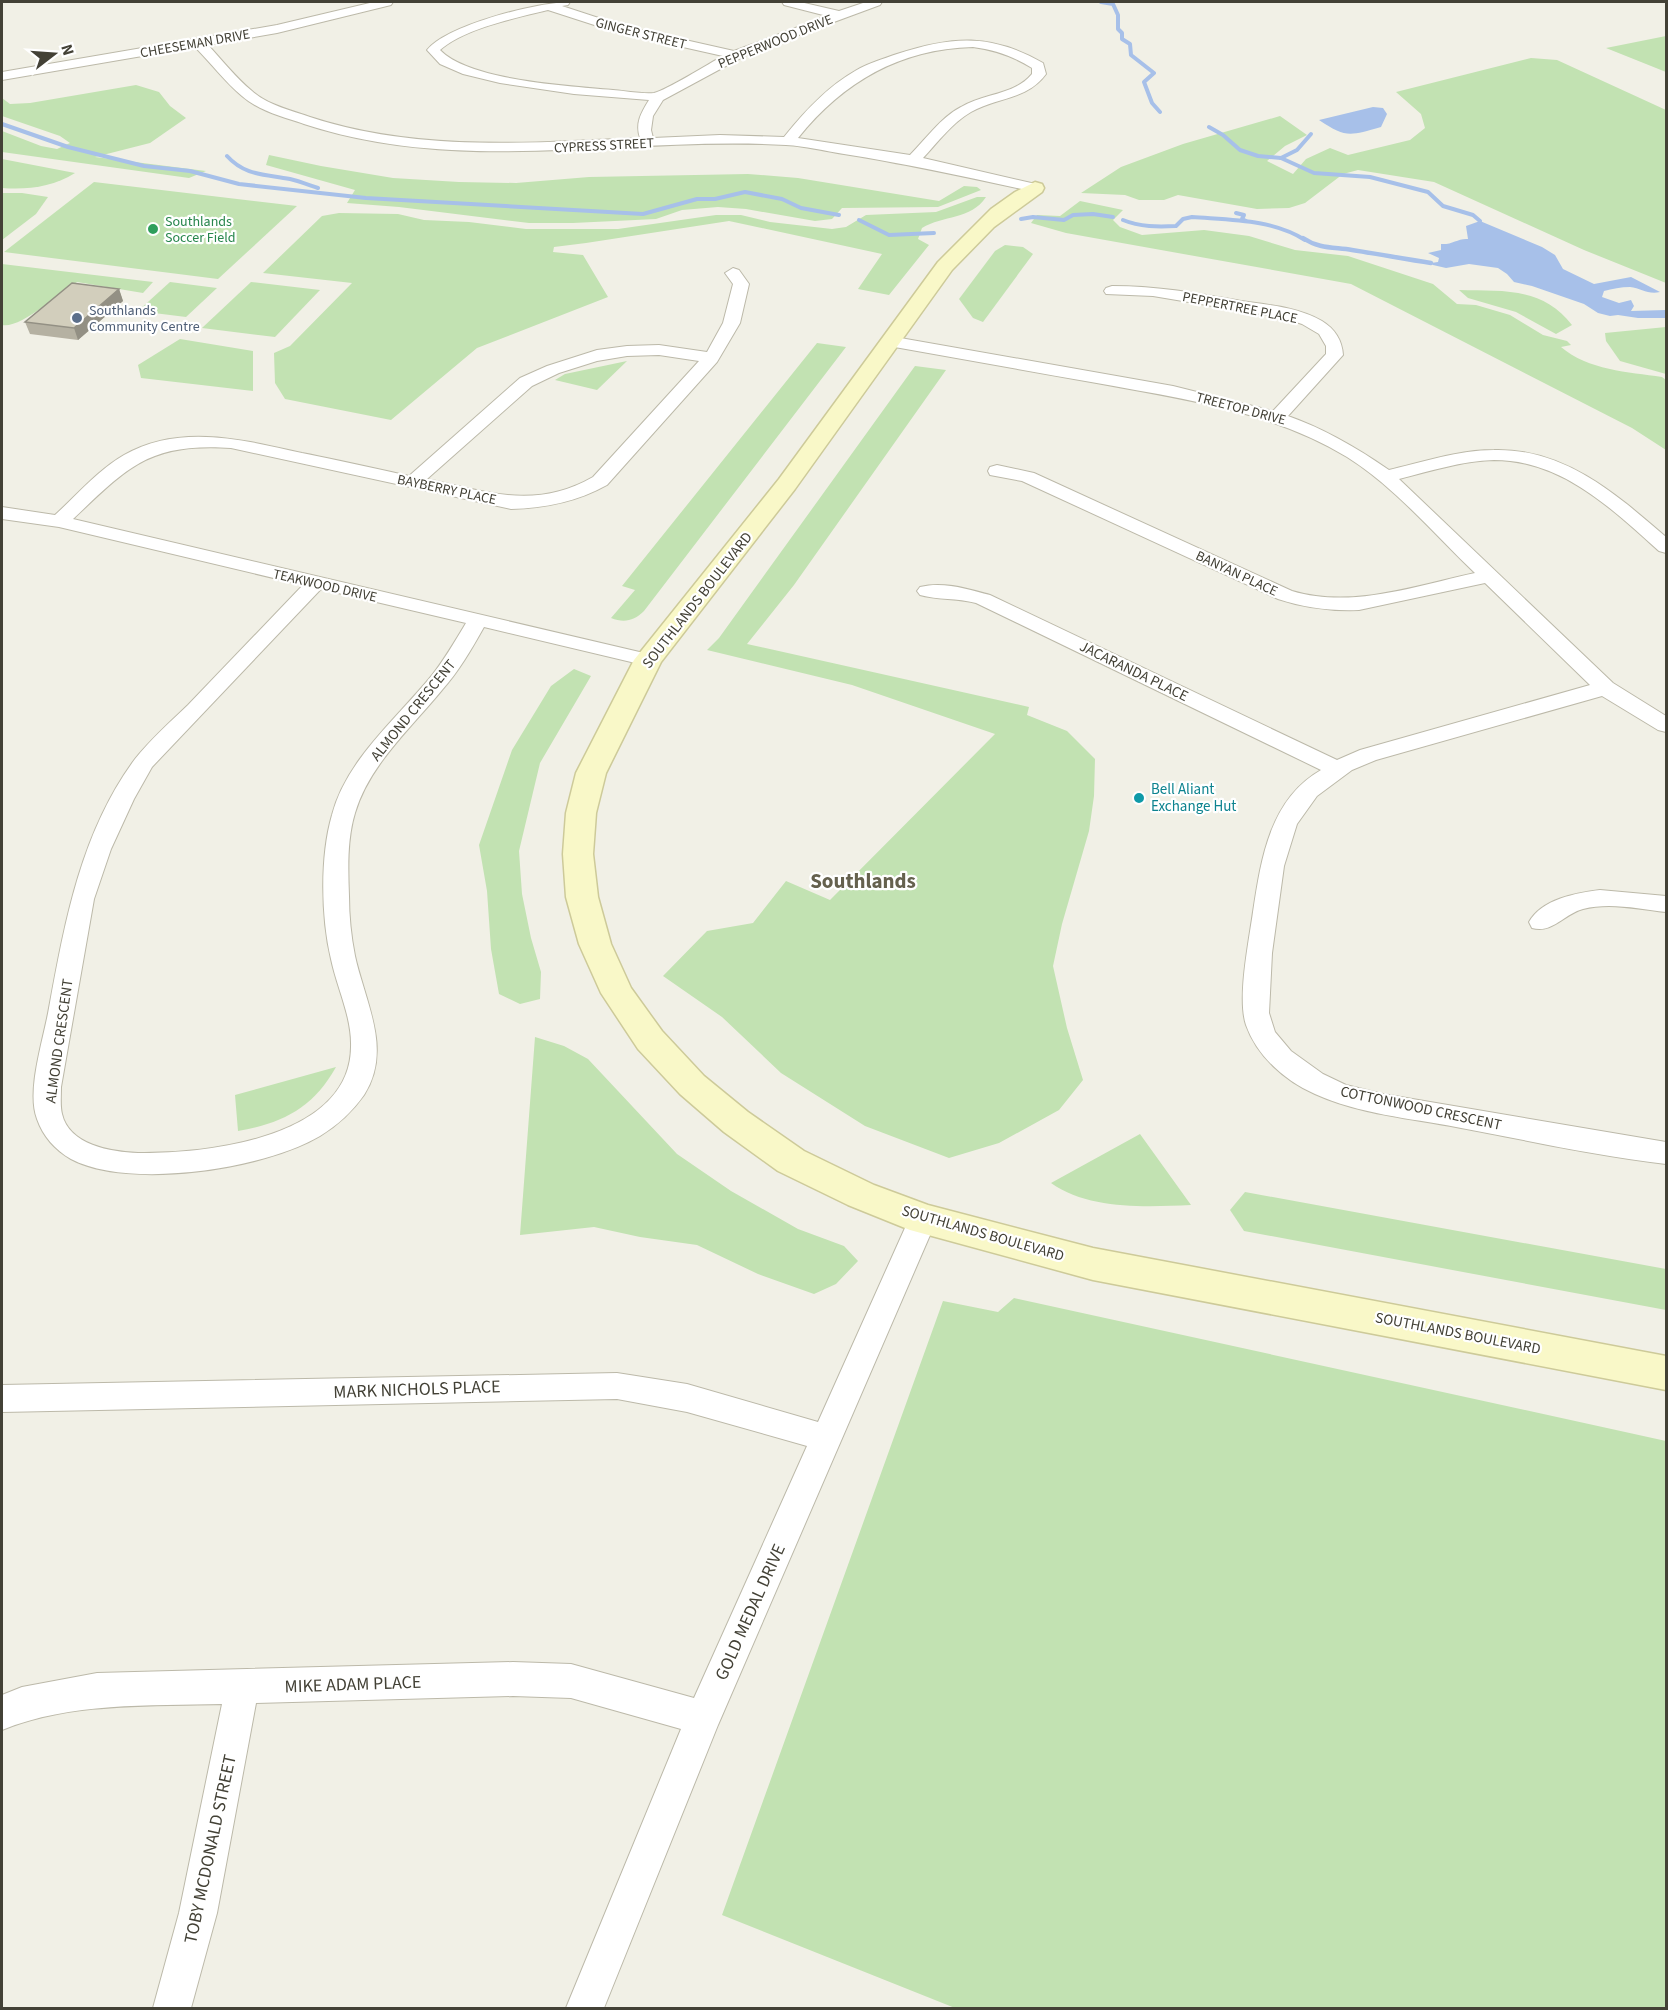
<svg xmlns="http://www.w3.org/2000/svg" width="1668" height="2010" font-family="'Source Sans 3',sans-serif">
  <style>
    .green { fill: #c2e2b2 }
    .water { fill: #a7c0e9 }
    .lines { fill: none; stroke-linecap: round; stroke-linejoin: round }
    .stream-far1 { stroke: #a7c0e9; stroke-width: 4 }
    .stream { stroke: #a7c0e9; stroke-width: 4.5 }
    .street-casing { stroke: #bcb9a9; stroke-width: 2 }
    .secondary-casing { stroke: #cdca99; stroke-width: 3 }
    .street { fill: #fff; fill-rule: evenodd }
    .secondary { fill: #f9f8c8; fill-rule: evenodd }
    .wall { fill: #b5b1a2 }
    .shaded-wall { fill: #939084 }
    .building { fill: #d2cebc; stroke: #939084; stroke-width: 1.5 }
    .leisure-dot { fill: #2e9e5b; stroke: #fff; stroke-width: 2 }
    .service-dot { fill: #5c6f8a; stroke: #fff; stroke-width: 2 }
    .culture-dot { fill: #0f9aa8; stroke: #fff; stroke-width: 2 }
    .labels { text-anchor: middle; stroke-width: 4.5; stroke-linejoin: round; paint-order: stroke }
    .far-street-label { font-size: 14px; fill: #434136; stroke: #fff }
    .far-leisure-label { font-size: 14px; fill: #27864d; stroke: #fff; text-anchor: start }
    .far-service-label { font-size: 14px; fill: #4e5e75; stroke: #fff; text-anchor: start }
    .street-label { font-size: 15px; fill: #434136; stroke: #fff }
    .culture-label { font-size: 15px; fill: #0d838f; stroke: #fff; text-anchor: start }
    .near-street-label { font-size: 18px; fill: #434136; stroke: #fff }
    .district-label { font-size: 21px; font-weight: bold; fill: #65614e; stroke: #fff }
  </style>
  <rect width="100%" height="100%" fill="#f1f0e6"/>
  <g class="green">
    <path d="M 1666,36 L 1666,72 L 1606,48 Z"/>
    <path d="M 1531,58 L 1557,60 L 1666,110 L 1666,283 L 1584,250 L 1434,182 L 1358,170 L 1343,174 L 1305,203 L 1289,208 L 1257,209 L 1178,195 L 1164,200 L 1139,200 L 1125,195 L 1081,193 L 1121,167 L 1183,144 L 1280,116 L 1307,135 L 1285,146 L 1267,161 L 1293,174 L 1306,159 L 1330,148 L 1348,155 L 1410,140 L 1425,128 L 1421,114 L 1396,92 Z"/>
    <path d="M 136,85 L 159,92 L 170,106 L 186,118 L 150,143 L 95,157 L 206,171 L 189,178 L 2,152 L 2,131 L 41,146 L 57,149 L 70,143 L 60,136 L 2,116 L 2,98 L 10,104 L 30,103 Z"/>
    <path d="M 269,155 L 321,166 L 393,178 L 459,182 L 516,183 L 589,177 L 748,174 L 798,178 L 939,201 L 964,186 L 977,187 L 981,190 L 938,207 L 842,208 L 832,219 L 815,221 L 746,209 L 718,207 L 682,210 L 656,219 L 573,223 L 529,223 L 399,207 L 347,203 L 355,190 L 266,165 Z"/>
    <path d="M 2,159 L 75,173 C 53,187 27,190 2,188 Z"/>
    <path d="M 94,182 L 297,206 L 218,279 L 4,252 Z"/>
    <path d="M 2,193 L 22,193 L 48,197 L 36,214 L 2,240 Z"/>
    <path d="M 977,197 L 986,197 C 971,220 943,215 922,228 L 918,239 L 929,245 L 889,295 L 858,289 L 882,254 L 729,221 L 586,243 L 554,247 L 553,252 L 583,255 L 608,297 L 477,348 L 391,420 L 285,399 L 275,383 L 274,353 L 290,346 L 352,283 L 263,273 L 322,216 L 339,213 L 398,214 L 424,220 L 469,222 L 526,229 L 618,229 L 716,215 L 741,215 L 770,222 L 832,229 L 846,227 L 866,215 L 936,212 Z"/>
    <path d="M 1080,201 L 1123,210 L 1113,220 L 1120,227 L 1142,235 L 1204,230 L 1249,236 L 1295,250 L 1348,256 L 1433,284 L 1457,304 L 1476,305 L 1510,315 L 1543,335 L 1567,341 L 1571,345 L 1561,347 C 1588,370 1628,372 1662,377 L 1666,380 L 1666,450 L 1632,428 L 1351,284 L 1066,233 L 1031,223 L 1037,215 L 1060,216 Z"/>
    <path d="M 1005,245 L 1023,247 L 1033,254 L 983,322 L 973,318 L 959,299 L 995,251 Z"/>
    <path d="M 2,264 L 153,282 L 143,293 L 77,282 C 59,293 21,329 2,325 Z"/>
    <path d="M 170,282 L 217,288 L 186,317 L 138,311 Z"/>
    <path d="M 251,282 L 320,290 L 275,337 L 202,328 Z"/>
    <path d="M 1459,290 C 1503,291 1543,287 1572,325 L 1556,334 L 1516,312 L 1468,298 Z"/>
    <path d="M 1666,327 L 1666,374 L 1620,361 L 1606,341 L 1605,333 Z"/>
    <path d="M 180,339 L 253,351 L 253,391 L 141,378 L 138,365 Z"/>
    <path d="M 817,343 L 846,347 L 644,611 C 634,621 624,623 611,618 L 635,590 L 622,586 Z"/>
    <path d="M 627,361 L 597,390 L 555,380 L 565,374 Z"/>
    <path d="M 915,366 L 946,370 L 794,585 L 747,644 L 1029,707 L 1027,715 L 1067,731 L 1095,759 L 1094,796 L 1089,831 L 1062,924 L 1053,966 L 1067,1028 L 1083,1080 L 1059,1110 L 999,1143 L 949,1158 L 865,1126 L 781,1073 L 722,1017 L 663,976 L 707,931 L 753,923 L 786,881 L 830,900 L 995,734 L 852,685 L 707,650 L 719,638 Z"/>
    <path d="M 574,669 L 591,676 L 540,763 L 519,851 L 522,894 L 531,938 L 541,972 L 540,999 L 520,1004 L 499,994 L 491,949 L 487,891 L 479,845 L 512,750 L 551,686 Z"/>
    <path d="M 535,1037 L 564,1046 L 588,1059 L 677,1154 L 731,1191 L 798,1229 L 844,1246 L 858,1261 L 836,1284 L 814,1294 L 758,1274 L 697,1245 L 640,1237 L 594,1227 L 520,1235 Z"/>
    <path d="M 336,1067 C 313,1108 283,1123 238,1131 L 235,1095 Z"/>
    <path d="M 1140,1134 L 1191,1205 C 1146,1207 1089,1210 1051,1183 Z"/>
    <path d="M 1245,1192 L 1666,1269 L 1666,1310 L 1244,1231 L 1230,1210 Z"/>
    <path d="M 1014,1298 L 1666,1441 L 1666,2008 L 955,2008 L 722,1915 L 943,1301 L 998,1312 Z"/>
  </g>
  <g class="water">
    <path d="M 1373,107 L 1383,108 L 1387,114 L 1381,127 C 1349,136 1346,138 1319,120 Z"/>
    <path d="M 1480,221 L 1542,247 L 1555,255 L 1563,269 L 1594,284 L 1631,277 L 1660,292 C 1648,295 1641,288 1630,287 C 1621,287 1612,289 1604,291 L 1602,297 L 1619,303 L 1631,300 L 1634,306 L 1631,311 L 1666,310 L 1666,318 L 1638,318 L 1618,315 L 1610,316 L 1598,313 L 1584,304 L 1532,286 L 1514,282 L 1507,274 L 1498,268 L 1469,264 L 1446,268 L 1433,265 L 1431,263 L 1438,262 L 1439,258 L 1428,253 L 1441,250 L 1441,244 C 1452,245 1458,238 1468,239 L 1466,226 Z"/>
  </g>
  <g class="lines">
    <g class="stream-far1">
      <path d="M 1101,2 L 1113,4 L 1118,15 L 1118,29 L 1122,33 L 1122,39 L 1130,44 L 1131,55 L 1154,73 L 1144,82 L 1152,103 L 1160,112"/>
      <path d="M 2,124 L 68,147 L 144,166 L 190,171 L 239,184 L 366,198 L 643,214 L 697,199 L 715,199 L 745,192 L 782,199 L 801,208 L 839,215"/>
      <path d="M 1209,127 L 1223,135 L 1240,150 L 1258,156 L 1281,158 L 1314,173 L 1370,177 L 1428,192 L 1443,206 L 1473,215 L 1480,221"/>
      <path d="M 227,156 C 245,176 265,174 290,179 C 299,181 309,185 318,188"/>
      <path d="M 1281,158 L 1297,150 L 1311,134"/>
      <path d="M 1236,213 L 1244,215 L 1242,219 L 1246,221"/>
      <path d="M 1021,219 L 1033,217 L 1064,220 L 1073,215 L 1093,214 L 1113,217"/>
      <path d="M 859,220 L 889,235 L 934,233"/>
      <path d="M 1123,220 C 1140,227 1158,227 1176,226 L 1183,219 L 1192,217 C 1230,220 1272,219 1305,240"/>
    </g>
    <path class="stream" d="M 1303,238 C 1319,249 1334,247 1352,250 C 1378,254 1405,259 1431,263"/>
    <g class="street-casing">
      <g id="street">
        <path d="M 374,2 L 393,2 L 391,5 L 277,33 L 208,45 C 222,60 236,78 252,91 C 268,105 290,110 310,117 C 417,152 529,143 640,138 C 635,123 641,113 649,100 L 574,94 L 500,83 L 463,74 L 440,64 L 427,50 C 447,25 538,2 570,2 L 568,5 L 562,6 L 623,26 L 734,51 L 827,16 L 784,5 L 782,2 L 800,2 L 839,11 L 866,2 L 882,2 L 880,5 L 750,53 L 663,100 L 653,116 L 651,130 L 653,138 L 720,135 L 784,137 C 804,112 827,87 855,71 C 868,63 883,59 897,54 C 952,36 991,33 1043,63 L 1046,74 C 1027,100 997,97 971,112 C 952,123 938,142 923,158 L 1040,185 L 1042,188 L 1035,192 C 971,178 908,164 844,154 C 825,151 805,146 786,145 C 625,136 461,176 304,124 C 283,117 259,111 242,96 C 225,82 211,63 195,47 L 2,80 L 2,72 L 277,25 ZM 548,10 L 616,32 L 723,56 C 710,63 665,91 654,93 C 641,94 626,91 613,90 C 569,86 470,81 440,50 C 465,28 516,18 548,10 ZM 973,47 C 995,50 1013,56 1032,68 L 1032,74 C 1015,95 984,93 961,107 C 940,118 926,139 910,155 L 798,138 C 843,82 899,49 973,47 Z"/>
        <path d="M 733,268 L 739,270 L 749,284 L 740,323 L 717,362 L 607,485 C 577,502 545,508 511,509 L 231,448 C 149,443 129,466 73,519 L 648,654 L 655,656 L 658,660 L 655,664 L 648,666 L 484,627 C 471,650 459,671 442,690 C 411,728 369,765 355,813 C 347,839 348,869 349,896 C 349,916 351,936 355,956 C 365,1002 393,1050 364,1095 C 352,1112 338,1125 320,1136 C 265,1169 129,1190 71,1159 C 55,1150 43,1136 37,1119 C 26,1090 44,1038 49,1008 C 65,921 81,832 135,759 C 150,740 170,722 188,705 C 226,665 265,625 303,585 L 59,527 L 2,519 L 2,507 L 55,515 C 77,495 98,470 124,455 C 180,423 244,440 302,453 C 338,460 373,468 409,476 L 520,378 L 547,366 L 597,350 L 627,346 L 659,345 L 707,352 L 723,323 L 733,284 L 725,273 ZM 659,355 L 699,361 L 593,477 C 536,510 487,492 427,479 L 532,386 L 559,373 L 597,361 L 627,356 ZM 321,589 L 466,623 C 454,643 443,662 429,679 C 394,721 346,761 332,815 C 320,856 321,917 331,959 C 337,988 352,1017 351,1047 C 350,1138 207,1154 138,1153 C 111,1152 69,1145 62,1114 C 60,1106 61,1096 61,1087 L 94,899 L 111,849 L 134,799 L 152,767 Z"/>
        <path d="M 1112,286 C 1158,286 1196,293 1241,301 C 1268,305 1298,307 1322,321 C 1335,329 1342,340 1343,355 L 1288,416 C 1325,429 1357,448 1389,470 C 1423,462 1458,450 1494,450 C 1564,448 1616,494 1666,537 L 1666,553 L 1659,551 C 1612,509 1562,460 1494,460 C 1462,461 1430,471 1399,479 L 1613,683 L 1666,716 L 1666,732 L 1658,730 L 1602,696 L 1376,760 L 1352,770 L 1317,796 L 1297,824 L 1284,866 L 1272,953 L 1269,1013 L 1275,1032 L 1291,1051 L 1323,1074 L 1346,1085 L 1383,1094 L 1666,1142 L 1666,1164 C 1596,1156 1526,1140 1456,1127 C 1409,1118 1359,1114 1315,1094 C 1285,1081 1257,1056 1246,1025 C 1237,998 1249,941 1253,912 C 1261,859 1270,799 1321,770 L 976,603 C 957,598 938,600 920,595 L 917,591 L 920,587 C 943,581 968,589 990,595 L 1337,760 L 1360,750 L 1590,685 L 1485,583 L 1359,610 C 1330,611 1305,608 1278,599 L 1022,481 L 990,475 L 988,471 L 990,467 L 997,465 L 1034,473 L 1292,591 C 1352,609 1415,586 1475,573 C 1434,534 1395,487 1347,457 C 1270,410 1178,398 1091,382 C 1023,370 956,358 889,346 L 881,341 L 889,336 L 1173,386 L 1273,411 L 1326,354 L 1326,346 L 1319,334 L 1302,324 L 1284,318 L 1153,296 L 1106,294 L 1104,291 L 1106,288 Z"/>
        <path d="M 1600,890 L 1666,896 L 1666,912 C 1639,909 1610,902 1583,909 C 1564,914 1552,934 1532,928 L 1529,922 C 1542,899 1576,893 1600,890 Z"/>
        <path d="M 923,1207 L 933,1211 L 937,1219 L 718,1725 L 604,2008 L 566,2008 L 681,1729 L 571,1698 L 513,1696 L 256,1703 L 217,1913 L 191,2008 L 153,2008 L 179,1913 L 222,1704 C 148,1706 71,1702 2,1730 L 2,1695 L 22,1687 L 97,1673 L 513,1662 L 571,1664 L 694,1698 L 807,1446 L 687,1412 L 617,1399 L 2,1412 L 2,1385 L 617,1373 L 687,1384 L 818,1422 L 909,1219 L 913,1211 Z"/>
      </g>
    </g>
    <g class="secondary-casing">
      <path id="secondary" d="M 1035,182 L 1042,184 L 1044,188 L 1042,192 L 994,227 L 952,270 L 795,489 L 661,662 L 606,773 L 596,813 L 593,854 L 598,897 L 611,944 L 631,988 L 662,1031 L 704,1076 L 748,1112 L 804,1151 L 874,1185 L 928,1205 L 1093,1248 L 1666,1356 L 1666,1390 L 1093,1280 L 910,1230 L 848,1205 L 778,1171 L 724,1132 L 680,1094 L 638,1049 L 601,993 L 579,944 L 566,897 L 563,854 L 566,813 L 576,773 L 634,660 L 779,479 L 938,262 L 991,209 L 1015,192 Z"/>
    </g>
    <use href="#street" class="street"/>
    <use href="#secondary" class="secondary"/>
  </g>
  <path class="wall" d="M 119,289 L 123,301 L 78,340 L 30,334 L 25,322 Z"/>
  <path class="shaded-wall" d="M 119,289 L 123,301 L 78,340 L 74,328 Z"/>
  <path class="building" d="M 72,283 L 119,289 L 74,328 L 25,322 Z"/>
  <circle class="leisure-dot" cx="153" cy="229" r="6"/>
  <circle class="service-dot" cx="77" cy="318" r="6"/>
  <circle class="culture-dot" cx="1139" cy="798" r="6"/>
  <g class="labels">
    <g class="far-street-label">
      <text transform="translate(641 33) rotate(14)" y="5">GINGER STREET</text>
      <text transform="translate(775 41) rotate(-22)" y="5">PEPPERWOOD DRIVE</text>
      <text transform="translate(195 43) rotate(-10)" y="5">CHEESEMAN DRIVE</text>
      <text transform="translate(604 145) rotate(-3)" y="5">CYPRESS STREET</text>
      <text transform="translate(1240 307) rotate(11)" y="5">PEPPERTREE PLACE</text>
      <text transform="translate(1241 408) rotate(15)" y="5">TREETOP DRIVE</text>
      <text transform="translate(447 489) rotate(12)" y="5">BAYBERRY PLACE</text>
      <text transform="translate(1237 573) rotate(25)" y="5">BANYAN PLACE</text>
      <text transform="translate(325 585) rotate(13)" y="5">TEAKWOOD DRIVE</text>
    </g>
    <g class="far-leisure-label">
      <text x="165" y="226">Southlands<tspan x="165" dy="16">Soccer Field</tspan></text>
    </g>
    <g class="far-service-label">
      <text x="89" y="315">Southlands<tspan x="89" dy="16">Community Centre</tspan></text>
    </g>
    <g class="street-label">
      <text transform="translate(697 600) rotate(-52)" y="5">SOUTHLANDS BOULEVARD</text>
      <text transform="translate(1134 671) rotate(26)" y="5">JACARANDA PLACE</text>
      <text transform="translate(413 710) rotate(-51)" y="5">ALMOND CRESCENT</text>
      <text transform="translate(59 1041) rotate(-82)" y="5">ALMOND CRESCENT</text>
      <text transform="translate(1421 1108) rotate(12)" y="5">COTTONWOOD CRESCENT</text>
      <text transform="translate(983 1233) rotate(16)" y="5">SOUTHLANDS BOULEVARD</text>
      <text transform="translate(1458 1333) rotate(11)" y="5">SOUTHLANDS BOULEVARD</text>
    </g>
    <g class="culture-label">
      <text x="1151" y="794">Bell Aliant<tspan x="1151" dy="17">Exchange Hut</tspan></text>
    </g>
    <g class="near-street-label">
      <text transform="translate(417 1389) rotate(-2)" y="6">MARK NICHOLS PLACE</text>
      <text transform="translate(750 1612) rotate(-66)" y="6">GOLD MEDAL DRIVE</text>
      <text transform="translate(353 1684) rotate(-2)" y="6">MIKE ADAM PLACE</text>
      <text transform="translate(210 1849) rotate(-78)" y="6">TOBY MCDONALD STREET</text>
    </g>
    <g class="district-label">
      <text x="863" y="888">Southlands</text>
    </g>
  </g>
  <rect width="1668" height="2010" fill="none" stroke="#434136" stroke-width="6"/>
  <g transform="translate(54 54) rotate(73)" stroke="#ffffff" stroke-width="4.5" paint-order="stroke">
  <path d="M0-4.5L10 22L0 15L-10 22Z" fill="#434136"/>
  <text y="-9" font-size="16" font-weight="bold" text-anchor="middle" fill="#434136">N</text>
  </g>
</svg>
